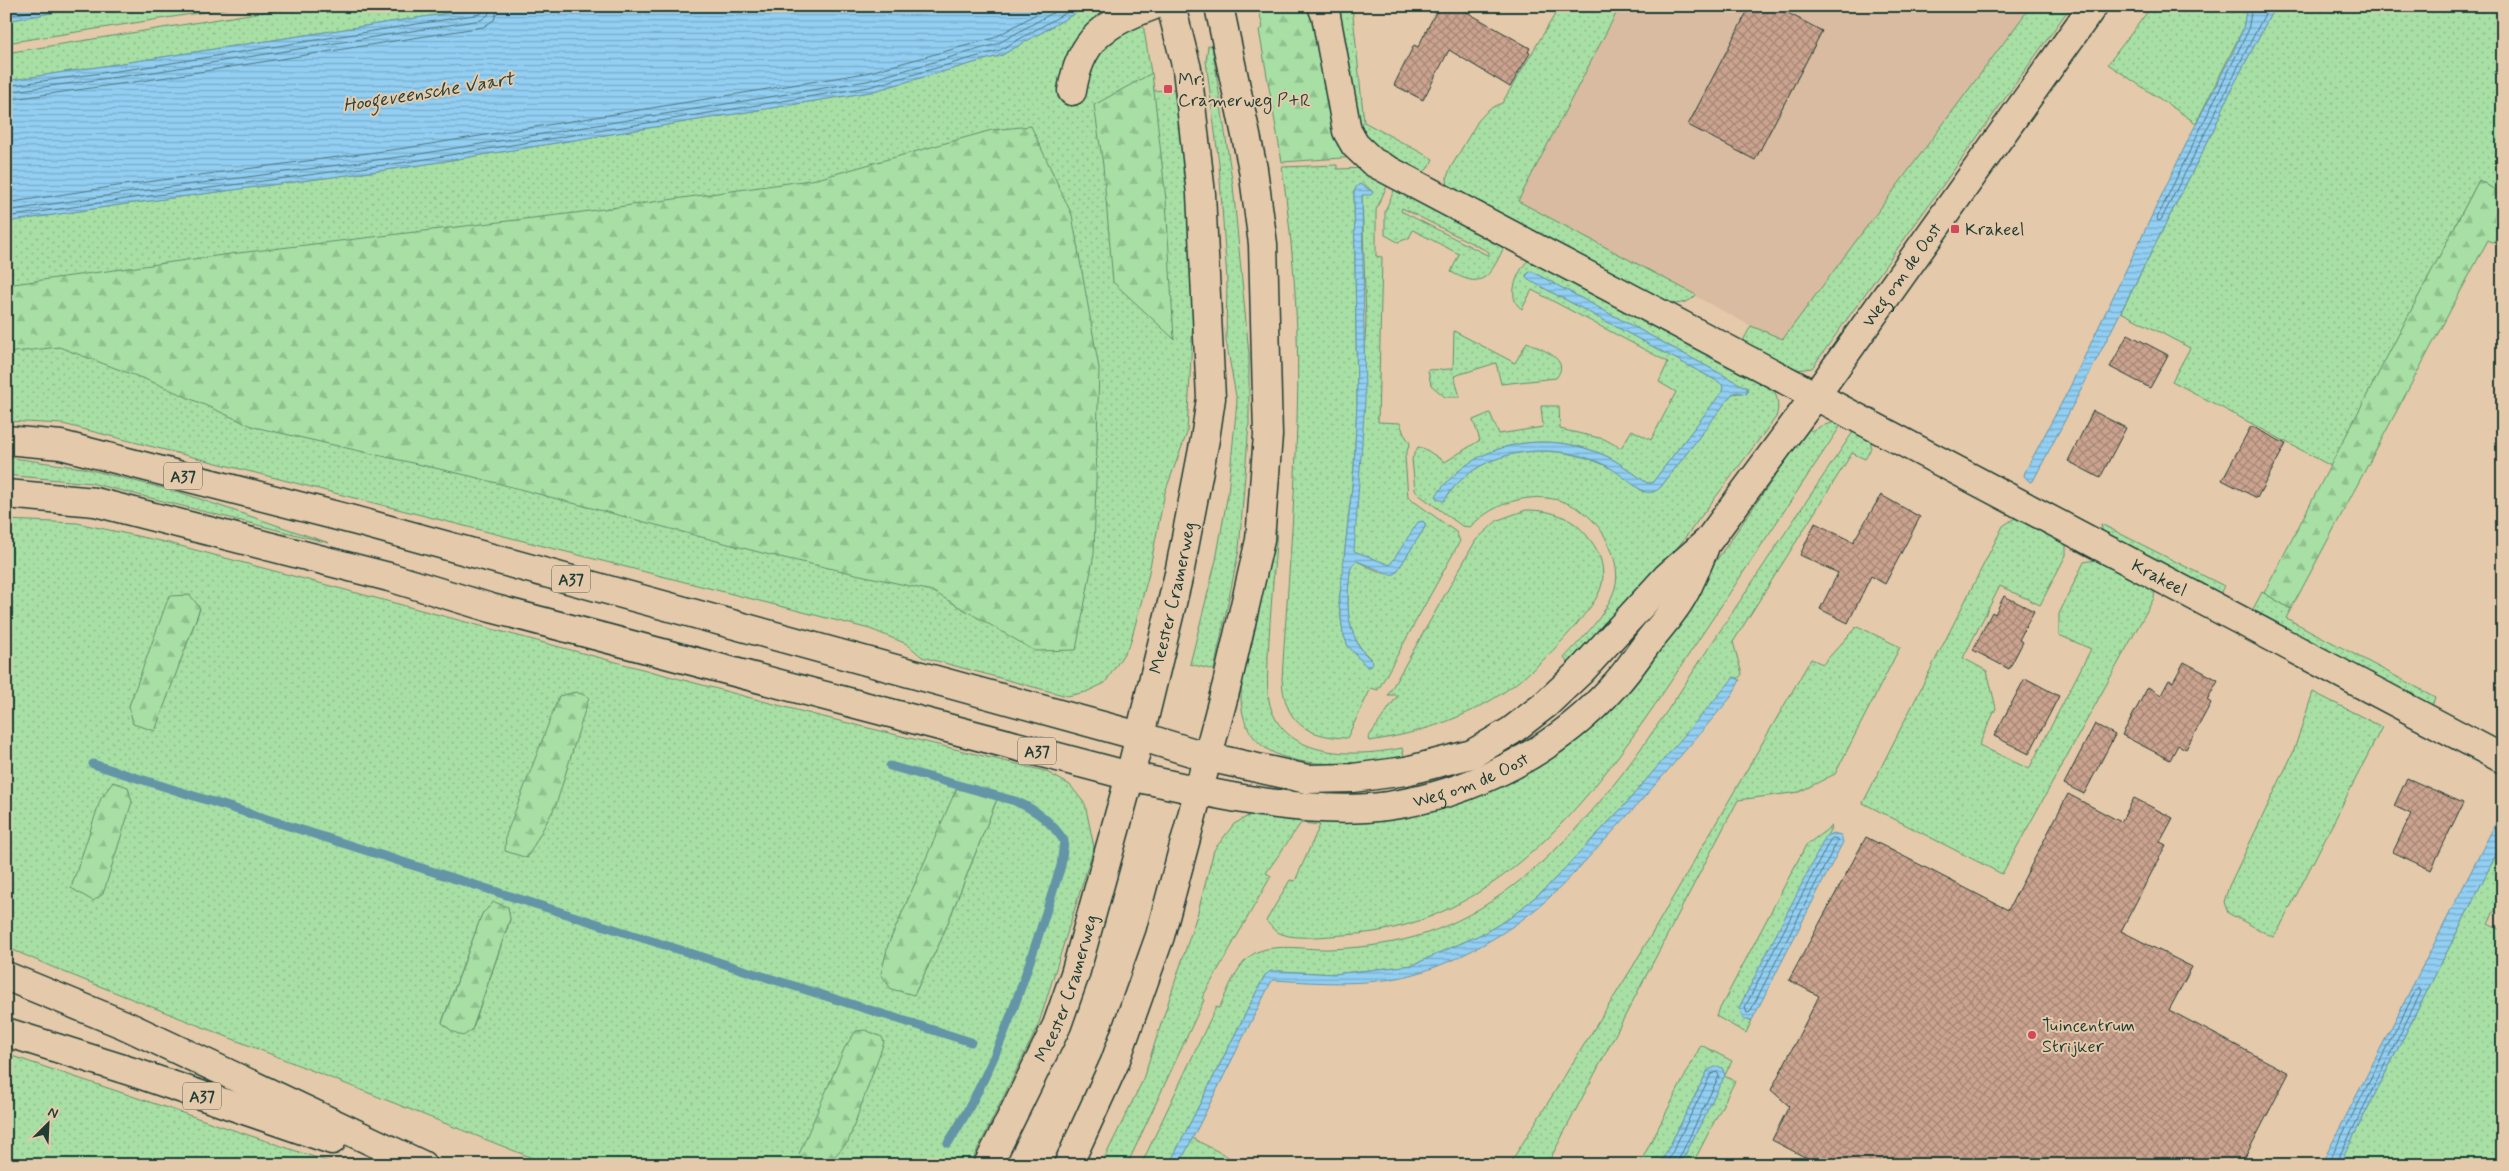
<svg xmlns="http://www.w3.org/2000/svg" width="2509" height="1171" font-family="Mynerve,sans-serif">
  <style>
    .built { fill: #d8bba1 }
    .grass { fill: url(#grass-dots); stroke: #638e6c; fill-rule: evenodd }
    .forest { fill: url(#forest-firs); stroke: #638e6c }
    .water { fill: url(#water-rules); stroke: #6495a7 }
    .lines { fill: none; stroke-linecap: round; stroke-linejoin: round }
    .shore { stroke: #4d7780; stroke-width: 1 }
    .stream { stroke: #6495a7; stroke-width: 9 }
    .building { fill: url(#building-cross-hatch); stroke: #1f3d34 }
    .minor-casing { stroke: #1f3d34; stroke-width: 31 }
    .major-casing { stroke: #1f3d34; stroke-width: 31 }
    .highway-casing { stroke: #1f3d34; stroke-width: 31 }
    .minor { stroke: #e4c9ab; stroke-width: 28 }
    .major { stroke: #e4c9ab; stroke-width: 28 }
    .highway { stroke: #e4c9ab; stroke-width: 28 }
    .poi-dot { fill: #d1495b; stroke: #e4c9ab; stroke-width: 2 }
    .labels { text-anchor: middle; stroke-width: 4; stroke-linejoin: round; paint-order: stroke }
    .shield { fill: #e4c9ab; stroke: #5a6758; stroke-width: 1 }
    .shield-label { font-size: 16px; font-weight: bold; fill: #1f3d34 }
    .poi-label { font-size: 18px; fill: #1f3d34; stroke: #e4c9ab; text-anchor: start }
    .street-label { font-size: 18px; fill: #1f3d34; stroke: #e4c9ab }
    .water-label { font-size: 19px; font-style: italic; fill: #25443e; stroke: #e4c9ab }
  </style>
  <defs>
    <pattern id="grass-dots" width="8" height="8" patternUnits="userSpaceOnUse" patternTransform="scale(1.25)"><rect width="8" height="8" fill="#a7dfa4"/><path d="M2 2h.1M6 6h.1" fill="none" stroke="#8fc08e" stroke-width="1.8" stroke-linecap="round"/></pattern>
    <pattern id="forest-firs" width="22" height="20" patternUnits="userSpaceOnUse" patternTransform="scale(1.25)"><rect width="22" height="20" fill="#a7dfa4"/><path d="M5 1l3.5 6h-7zM16 11l3.5 6h-7z" fill="#8fc08e"/></pattern>
    <pattern id="water-rules" width="6" height="5" patternUnits="userSpaceOnUse" patternTransform="scale(1.25)"><rect width="6" height="5" fill="#92cff3"/><path d="M0 2.5h6" fill="none" stroke="#77a9c6"/></pattern>
    <pattern id="building-cross-hatch" width="8" height="8" patternUnits="userSpaceOnUse" patternTransform="scale(1.25)"><rect width="8" height="8" fill="#cba38f"/><path d="M0 0l8 8M0 8l8-8" fill="none" stroke="#a48676"/></pattern>
  </defs>
  <rect width="100%" height="100%" fill="#e4c9ab"/>
  <filter id="ink" filterUnits="userSpaceOnUse"><feTurbulence type="fractalNoise" baseFrequency=".02" numOctaves="2"/><feDisplacementMap in="SourceGraphic" scale="10" xChannelSelector="R" yChannelSelector="G"/><feConvolveMatrix kernelMatrix="1 2 1 2 8 2 1 2 1" color-interpolation-filters="sRGB"/></filter>
  <g filter="url(#ink)">
    <path class="built" d="M 1620,6 L 2031,6 L 1783,340 L 1751,326 L 1518,201 Z"/>
    <g class="grass">
      <path d="M 90,6 L 243,6 L 6,43 L 6,21 Z"/>
      <path d="M 300,6 L 495,6 L 6,81 L 6,53 Z"/>
      <path d="M 1088,6 L 1131,6 L 1091,56 L 1142,18 L 1154,91 L 1174,89 L 1186,174 L 1192,238 L 1193,319 L 1187,433 L 1165,492 L 1148,577 L 1130,644 L 1105,683 L 1086,692 L 1067,696 L 922,657 L 907,644 L 870,629 L 63,424 L 6,421 L 6,222 L 126,204 L 408,167 L 870,92 L 1002,55 Z"/>
      <path d="M 1329,6 L 1352,6 L 1364,122 L 1433,159 L 1429,167 L 1419,177 L 1364,144 Z"/>
      <path d="M 1560,6 L 1620,6 L 1518,201 L 1696,295 C 1687,306 1670,304 1658,303 L 1448,192 L 1447,177 L 1451,167 L 1478,121 L 1489,109 L 1502,103 Z"/>
      <path d="M 2031,6 L 2071,6 L 1812,368 L 1790,371 L 1740,346 L 1751,326 L 1783,339 Z"/>
      <path d="M 2152,6 L 2247,6 L 2243,29 L 2196,123 L 2108,64 Z"/>
      <path d="M 2275,6 L 2503,6 L 2503,195 L 2479,180 L 2331,466 L 2172,381 L 2190,348 L 2121,312 L 2213,131 L 2232,88 Z"/>
      <path d="M 1212,45 L 1233,186 L 1249,354 L 1249,424 L 1239,550 L 1214,670 L 1190,664 L 1216,560 L 1228,493 L 1237,402 L 1226,340 L 1227,279 L 1219,164 L 1206,61 L 1208,46 Z"/>
      <path d="M 1337,165 L 1337,169 L 1369,168 L 1387,177 L 1387,186 L 1376,210 L 1376,256 L 1382,257 L 1378,422 L 1400,423 L 1404,434 L 1410,443 L 1405,457 L 1408,497 L 1456,532 L 1460,541 L 1378,690 L 1371,688 L 1347,738 C 1306,737 1284,722 1282,679 C 1287,594 1295,507 1297,421 C 1300,337 1294,251 1282,167 ZM 1365,185 L 1373,192 L 1362,195 L 1366,322 L 1353,552 L 1390,565 L 1423,521 L 1425,523 L 1425,527 L 1396,573 C 1386,578 1367,565 1356,561 C 1349,565 1350,574 1349,582 C 1346,612 1348,640 1373,661 L 1348,646 L 1343,633 L 1339,603 L 1354,468 L 1357,401 L 1354,192 L 1357,186 Z"/>
      <path d="M 1395,188 L 1504,245 C 1503,251 1499,257 1496,263 C 1483,286 1472,283 1451,272 L 1459,254 L 1413,230 L 1409,238 L 1398,242 L 1385,235 L 1385,211 ZM 1402,208 L 1489,252 L 1489,256 L 1401,211 Z"/>
      <path d="M 1532,257 L 1771,385 C 1777,394 1780,406 1776,417 L 1675,551 L 1570,665 L 1564,658 C 1583,637 1606,616 1615,588 C 1619,574 1615,559 1610,547 C 1584,486 1513,484 1470,527 L 1462,526 L 1418,494 L 1415,490 L 1412,459 L 1418,447 L 1425,449 L 1445,462 L 1480,440 L 1473,420 L 1490,413 L 1499,434 L 1543,427 L 1541,406 L 1559,406 L 1560,429 L 1604,439 L 1621,448 L 1632,430 L 1651,440 L 1676,392 L 1659,382 L 1668,362 L 1532,290 L 1522,309 C 1504,298 1519,266 1532,257 ZM 1531,271 L 1747,388 L 1748,392 L 1732,394 L 1660,488 L 1643,492 C 1630,481 1617,470 1602,464 C 1549,440 1476,448 1444,501 L 1436,496 C 1473,441 1547,429 1606,456 C 1621,463 1634,474 1647,483 L 1652,483 L 1722,392 L 1723,386 L 1719,382 L 1527,279 L 1526,275 Z"/>
      <path d="M 1454,331 L 1515,363 L 1527,342 C 1542,350 1572,359 1556,378 L 1501,384 L 1496,363 L 1454,376 L 1460,397 L 1445,397 L 1431,385 L 1428,370 L 1453,369 Z"/>
      <path d="M 1836,422 L 1842,424 C 1797,492 1752,559 1707,627 C 1620,757 1518,928 1343,935 C 1328,936 1296,940 1282,934 C 1275,932 1271,926 1266,921 L 1290,880 L 1295,881 L 1320,825 L 1301,823 L 1266,873 L 1271,876 L 1202,998 L 1204,1000 L 1127,1165 L 1101,1165 L 1142,1082 L 1198,912 L 1214,850 L 1234,824 L 1252,814 L 1487,787 L 1651,654 L 1808,429 L 1813,431 L 1821,426 Z"/>
      <path d="M 1855,429 L 1870,437 C 1873,446 1870,451 1865,459 L 1852,453 L 1733,642 L 1742,674 L 1738,679 L 1734,677 L 1726,689 L 1623,807 L 1546,888 L 1510,918 L 1484,933 L 1413,965 L 1334,974 L 1279,971 L 1265,975 L 1169,1165 L 1141,1165 L 1216,1007 L 1219,1008 C 1228,991 1238,960 1257,952 C 1278,943 1308,950 1330,949 C 1404,946 1453,931 1513,886 C 1596,823 1653,733 1710,646 C 1758,574 1806,501 1855,429 Z"/>
      <path d="M 6,457 L 83,468 L 182,493 L 329,543 L 91,483 L 6,475 Z"/>
      <path d="M 1526,510 C 1554,510 1575,518 1591,541 C 1600,552 1605,569 1602,584 C 1598,600 1586,612 1576,625 C 1546,660 1513,691 1471,711 C 1440,726 1404,736 1369,741 L 1368,738 L 1398,695 L 1388,695 L 1476,540 L 1498,520 Z"/>
      <path d="M 2015,518 L 2066,542 L 2066,555 L 2040,605 L 2000,586 L 1963,658 L 1987,671 L 1996,708 L 1979,745 L 2029,769 L 2091,649 L 2059,635 L 2059,614 L 2084,562 L 2095,560 L 2155,589 L 2154,598 L 2002,874 L 1863,803 L 2003,526 Z"/>
      <path d="M 6,520 L 77,523 L 169,543 L 815,715 L 1045,771 L 1070,785 L 1085,804 L 1094,847 L 1038,1026 L 970,1165 L 826,1165 L 831,1162 L 805,1163 L 808,1165 L 550,1165 L 64,972 L 6,947 ZM 200,609 L 154,731 L 129,706 L 145,665 ZM 959,785 L 997,799 L 941,940 L 914,995 L 888,945 ZM 508,907 L 510,920 L 472,1030 L 452,1031 L 442,1022 L 482,914 Z"/>
      <path d="M 2101,524 L 2224,586 L 2219,596 L 2103,534 Z"/>
      <path d="M 1271,530 L 1277,530 C 1274,572 1270,614 1268,656 C 1268,672 1266,689 1270,705 C 1285,760 1358,757 1402,748 L 1404,756 C 1350,765 1244,781 1241,699 C 1240,678 1249,655 1254,635 C 1261,600 1266,565 1271,530 Z"/>
      <path d="M 2262,592 L 2291,609 L 2286,618 L 2435,697 L 2431,710 L 2251,613 Z"/>
      <path d="M 1857,626 L 1900,647 L 1835,774 L 1799,792 L 1738,800 L 1547,1165 L 1509,1165 L 1632,968 L 1811,659 L 1823,664 Z"/>
      <path d="M 2313,692 L 2382,727 L 2279,929 L 2273,937 L 2228,913 L 2224,902 L 2229,886 L 2293,753 Z"/>
      <path d="M 1832,826 L 1739,1008 L 1749,1021 L 1752,1020 L 1746,1033 L 1716,1016 L 1806,845 Z"/>
      <path d="M 2503,841 L 2503,895 L 2488,923 L 2503,931 L 2503,1165 L 2339,1165 Z"/>
      <path d="M 1701,1045 L 1732,1061 L 1725,1075 L 1722,1068 L 1708,1070 L 1660,1165 L 1639,1165 Z"/>
      <path d="M 6,1054 L 338,1165 L 14,1165 L 6,1162 Z"/>
      <path d="M 1724,1076 L 1735,1081 L 1692,1165 L 1680,1165 Z"/>
      <path d="M 1192,1138 L 1244,1165 L 1179,1165 Z"/>
    </g>
    <g class="forest">
      <path d="M 1258,6 L 1312,6 L 1357,157 L 1282,162 L 1259,30 L 1263,28 Z"/>
      <path d="M 1152,73 L 1166,200 L 1174,339 L 1113,282 L 1103,165 L 1094,105 Z"/>
      <path d="M 1031,126 L 1072,215 L 1099,368 L 1094,554 L 1076,650 L 1035,651 L 932,591 L 766,554 L 470,476 L 254,427 L 155,383 L 59,347 L 6,353 L 6,285 L 230,254 L 575,213 L 817,179 L 992,130 Z"/>
      <path d="M 2479,180 L 2503,195 L 2495,216 L 2503,220 L 2503,247 L 2488,240 L 2291,609 L 2264,593 Z"/>
      <path d="M 190,595 L 200,608 L 155,731 L 133,724 L 129,706 L 169,596 Z"/>
      <path d="M 576,692 L 589,697 L 556,805 L 527,858 L 505,851 L 506,835 L 559,696 Z"/>
      <path d="M 113,782 L 128,787 L 132,802 L 103,894 L 93,901 L 71,888 L 101,798 Z"/>
      <path d="M 958,785 L 990,793 L 997,799 L 941,940 L 914,995 L 891,989 L 881,974 L 888,945 Z"/>
      <path d="M 494,902 L 508,907 L 510,919 L 472,1030 L 463,1036 L 452,1031 L 442,1023 L 482,914 Z"/>
      <path d="M 865,1030 L 882,1037 L 884,1042 L 848,1142 L 826,1165 L 808,1165 L 799,1154 L 845,1047 L 856,1031 Z"/>
    </g>
    <g class="water">
      <path d="M 6,6 L 90,6 L 6,21 Z"/>
      <path d="M 495,6 L 1088,6 L 1002,55 L 870,92 L 408,167 L 126,204 L 6,222 L 6,81 Z"/>
      <path d="M 2247,6 L 2275,6 L 2232,88 L 2213,131 L 2084,384 L 2033,481 L 2030,482 L 2024,476 L 2025,472 L 2069,389 L 2190,136 L 2233,52 L 2243,29 Z"/>
      <path d="M 1360,184 L 1373,192 L 1371,195 L 1362,195 L 1365,401 L 1354,551 L 1390,565 L 1418,522 L 1423,521 L 1425,523 L 1425,527 L 1396,573 L 1392,575 L 1357,561 C 1349,565 1350,574 1349,582 C 1346,612 1348,640 1373,662 L 1371,666 L 1367,667 L 1348,646 L 1343,633 L 1339,603 L 1354,468 L 1357,401 L 1354,192 L 1357,186 Z"/>
      <path d="M 1531,271 L 1747,388 L 1747,394 L 1737,392 L 1732,394 L 1660,488 C 1655,492 1649,494 1643,491 C 1629,483 1619,472 1605,465 C 1552,439 1475,448 1444,501 L 1437,499 L 1436,496 C 1473,441 1547,429 1606,456 C 1621,463 1634,474 1647,483 L 1652,483 L 1722,392 L 1723,386 L 1719,382 L 1527,279 L 1526,276 Z"/>
      <path d="M 1734,677 L 1740,680 L 1731,697 C 1690,745 1649,793 1606,839 C 1587,858 1570,879 1551,896 C 1515,929 1467,957 1421,972 C 1374,987 1322,983 1274,980 L 1271,982 L 1179,1165 L 1169,1165 L 1265,975 L 1271,971 L 1279,971 L 1334,974 L 1413,965 L 1484,933 L 1510,918 L 1546,888 L 1623,807 Z"/>
      <path d="M 2503,809 L 2503,841 L 2339,1165 L 2321,1165 Z"/>
      <path d="M 1833,833 L 1841,835 L 1843,842 L 1752,1020 L 1744,1020 L 1739,1008 L 1826,836 Z"/>
      <path d="M 1718,1066 L 1722,1068 L 1725,1075 L 1680,1165 L 1660,1165 L 1708,1070 Z"/>
    </g>
    <g class="lines">
      <g class="shore">
        <path d="M 2252,6 L 2248,31 L 2157,218 L 2158,221 L 2161,220 C 2198,149 2232,77 2269,6"/>
        <path d="M 6,16 L 61,6"/>
        <path d="M 6,86 L 146,67 L 480,14 L 484,11 L 485,6"/>
        <path d="M 6,92 L 147,73 L 481,20 L 488,15 L 491,6"/>
        <path d="M 6,100 L 148,80 L 483,27 L 494,20 L 499,6"/>
        <path d="M 6,203 L 124,185 L 406,148 L 866,73 L 994,38 L 1050,6"/>
        <path d="M 6,211 L 125,193 L 407,156 L 867,81 L 997,44 L 1065,6"/>
        <path d="M 6,217 L 126,199 L 407,162 L 869,87 L 1000,50 L 1078,6"/>
        <path d="M 1833,838 L 1837,839 L 1837,842 L 1750,1012 L 1747,1013 L 1745,1007 L 1830,840 Z"/>
        <path d="M 1666,1165 L 1711,1074 L 1717,1072 L 1719,1076 L 1676,1165"/>
        <path d="M 2327,1165 L 2416,990 L 2419,988 L 2421,992 L 2335,1165"/>
      </g>
      <g class="stream">
        <path d="M 93,764 L 971,1042"/>
        <path d="M 890,766 L 1015,801 C 1036,810 1051,821 1064,841 L 1061,866 C 1030,960 1003,1059 948,1143"/>
      </g>
    </g>
    <g class="building">
      <path d="M 1439,6 L 1456,6 L 1530,48 L 1528,52 L 1530,53 L 1510,87 L 1449,50 L 1423,100 L 1394,85 L 1414,45 L 1418,47 Z"/>
      <path d="M 1750,6 L 1775,6 L 1822,31 L 1755,160 L 1688,125 Z"/>
      <path d="M 2128,334 L 2168,355 L 2150,388 L 2110,367 Z"/>
      <path d="M 2093,411 L 2126,428 L 2100,478 L 2068,461 Z"/>
      <path d="M 2251,426 L 2286,444 L 2257,498 L 2222,480 Z"/>
      <path d="M 1881,495 L 1920,517 L 1885,584 L 1871,576 L 1848,623 L 1820,609 L 1838,573 L 1800,555 L 1815,523 L 1853,542 Z"/>
      <path d="M 2004,596 L 2034,611 L 2019,640 L 2023,642 L 2009,669 L 1973,650 L 1992,612 L 1995,614 Z"/>
      <path d="M 2184,662 L 2218,680 L 2207,700 L 2211,703 L 2186,749 L 2178,745 L 2170,760 L 2122,735 L 2148,687 L 2161,695 L 2169,680 L 2173,682 Z"/>
      <path d="M 2025,678 L 2059,696 L 2029,754 L 1994,736 Z"/>
      <path d="M 2095,724 L 2115,735 L 2084,794 L 2064,784 Z"/>
      <path d="M 2407,778 L 2463,803 L 2431,870 L 2393,852 L 2411,814 L 2394,806 Z"/>
      <path d="M 2068,794 L 2121,822 L 2134,798 L 2173,818 L 2160,842 L 2166,845 L 2121,931 L 2192,967 L 2169,1010 L 2289,1073 L 2241,1165 L 1820,1165 L 1772,1140 L 1789,1106 L 1771,1090 L 1819,996 L 1789,980 L 1866,837 L 2008,910 Z"/>
    </g>
    <g class="lines">
      <g class="minor-casing">
        <g id="minor">
          <path id="s1" d="M 1322,6 L 1326,16 L 1347,131 L 1355,145 L 1373,162 L 2503,759"/>
          <path d="M 1072,91 C 1080,39 1105,23 1152,6"/>
        </g>
      </g>
      <g class="major-casing">
        <g id="major">
          <path id="s2" d="M 1139,736 L 1208,757 L 1307,779 L 1353,778 L 1406,771 L 1472,754 L 1511,731 L 1545,705 L 1581,671 L 1667,577 L 1708,541 L 1816,395 L 2093,6"/>
          <path id="s3" d="M 1130,776 C 1209,793 1306,817 1387,806 C 1472,794 1556,751 1613,687 C 1626,674 1637,657 1648,642 C 1659,628 1673,613 1682,597 C 1691,582 1697,565 1704,549"/>
          <path id="s4" d="M 988,1165 L 1057,1025 L 1075,974 L 1130,776 L 1157,665 L 1179,574 L 1205,439 L 1211,398 L 1201,194 L 1187,69 L 1171,6"/>
          <path d="M 1068,1165 L 1115,1062 L 1160,936 L 1227,684 L 1260,540 L 1268,435 L 1263,244 L 1253,169 L 1219,6"/>
        </g>
      </g>
      <g class="highway-casing">
        <g id="highway">
          <path d="M 6,440 L 61,445 L 357,521 L 1139,736"/>
          <path d="M 6,494 L 95,502 L 389,577 L 491,608 L 1130,776"/>
          <path d="M 6,976 L 125,1025 L 422,1165"/>
          <path d="M 6,1032 L 136,1073 L 332,1140"/>
        </g>
      </g>
      <use href="#minor" class="minor"/>
      <use href="#major" class="major"/>
      <use href="#highway" class="highway"/>
    </g>
  </g>
  <g class="poi-dot">
    <rect x="1163" y="84" width="10" height="10" rx="2.5"/>
    <rect x="1950" y="224" width="10" height="10" rx="2.5"/>
    <circle cx="2032" cy="1035" r="5"/>
  </g>
  <g class="labels">
    <g class="shield">
      <rect x="164" y="462.5" width="38" height="27" rx="4"/>
      <rect x="552" y="565.5" width="38" height="27" rx="4"/>
      <rect x="1018" y="737.5" width="38" height="27" rx="4"/>
      <rect x="183" y="1082.5" width="38" height="27" rx="4"/>
    </g>
    <g class="shield-label">
      <text x="183" y="482">A37</text>
      <text x="571" y="585">A37</text>
      <text x="1037" y="757">A37</text>
      <text x="202" y="1102">A37</text>
    </g>
    <g class="poi-label">
      <text x="1178" y="85">Mr.<tspan x="1178" dy="21">Cramerweg P+R</tspan></text>
      <text x="1965" y="235">Krakeel</text>
      <text x="2042" y="1031">Tuincentrum<tspan x="2042" dy="21">Strijker</tspan></text>
    </g>
    <g class="street-label">
      <text dy="6" stroke="none"><textPath href="#s2" startOffset="990">Weg om de Oost</textPath></text>
      <text dy="6" stroke="none"><textPath href="#s1" startOffset="1058">Krakeel</textPath></text>
      <text dy="6" stroke="none"><textPath href="#s4" startOffset="599">Meester Cramerweg</textPath></text>
      <text dy="6" stroke="none"><textPath href="#s3" startOffset="348">Weg om de Oost</textPath></text>
      <text dy="6" stroke="none"><textPath href="#s4" startOffset="194">Meester Cramerweg</textPath></text>
    </g>
    <g class="water-label">
      <text transform="translate(428 91) rotate(-9)" y="7">Hoogeveensche Vaart</text>
    </g>
  </g>
  <rect width="2509" height="1171" fill="none" stroke="#e4c9ab" stroke-width="25"/>
  <rect x="12" y="12" width="2484" height="1146" fill="none" stroke="#1f3d34" stroke-width="2" filter="url(#ink)"/>
  <g transform="translate(48 1124) rotate(24)" stroke="#e4c9ab" stroke-width="4" paint-order="stroke">
  <path d="M0-4L9 19L0 12L-9 19Z" fill="#1f3d34"/>
  <text y="-8" font-size="14" font-weight="bold" text-anchor="middle" fill="#1f3d34">N</text>
  </g>
</svg>
